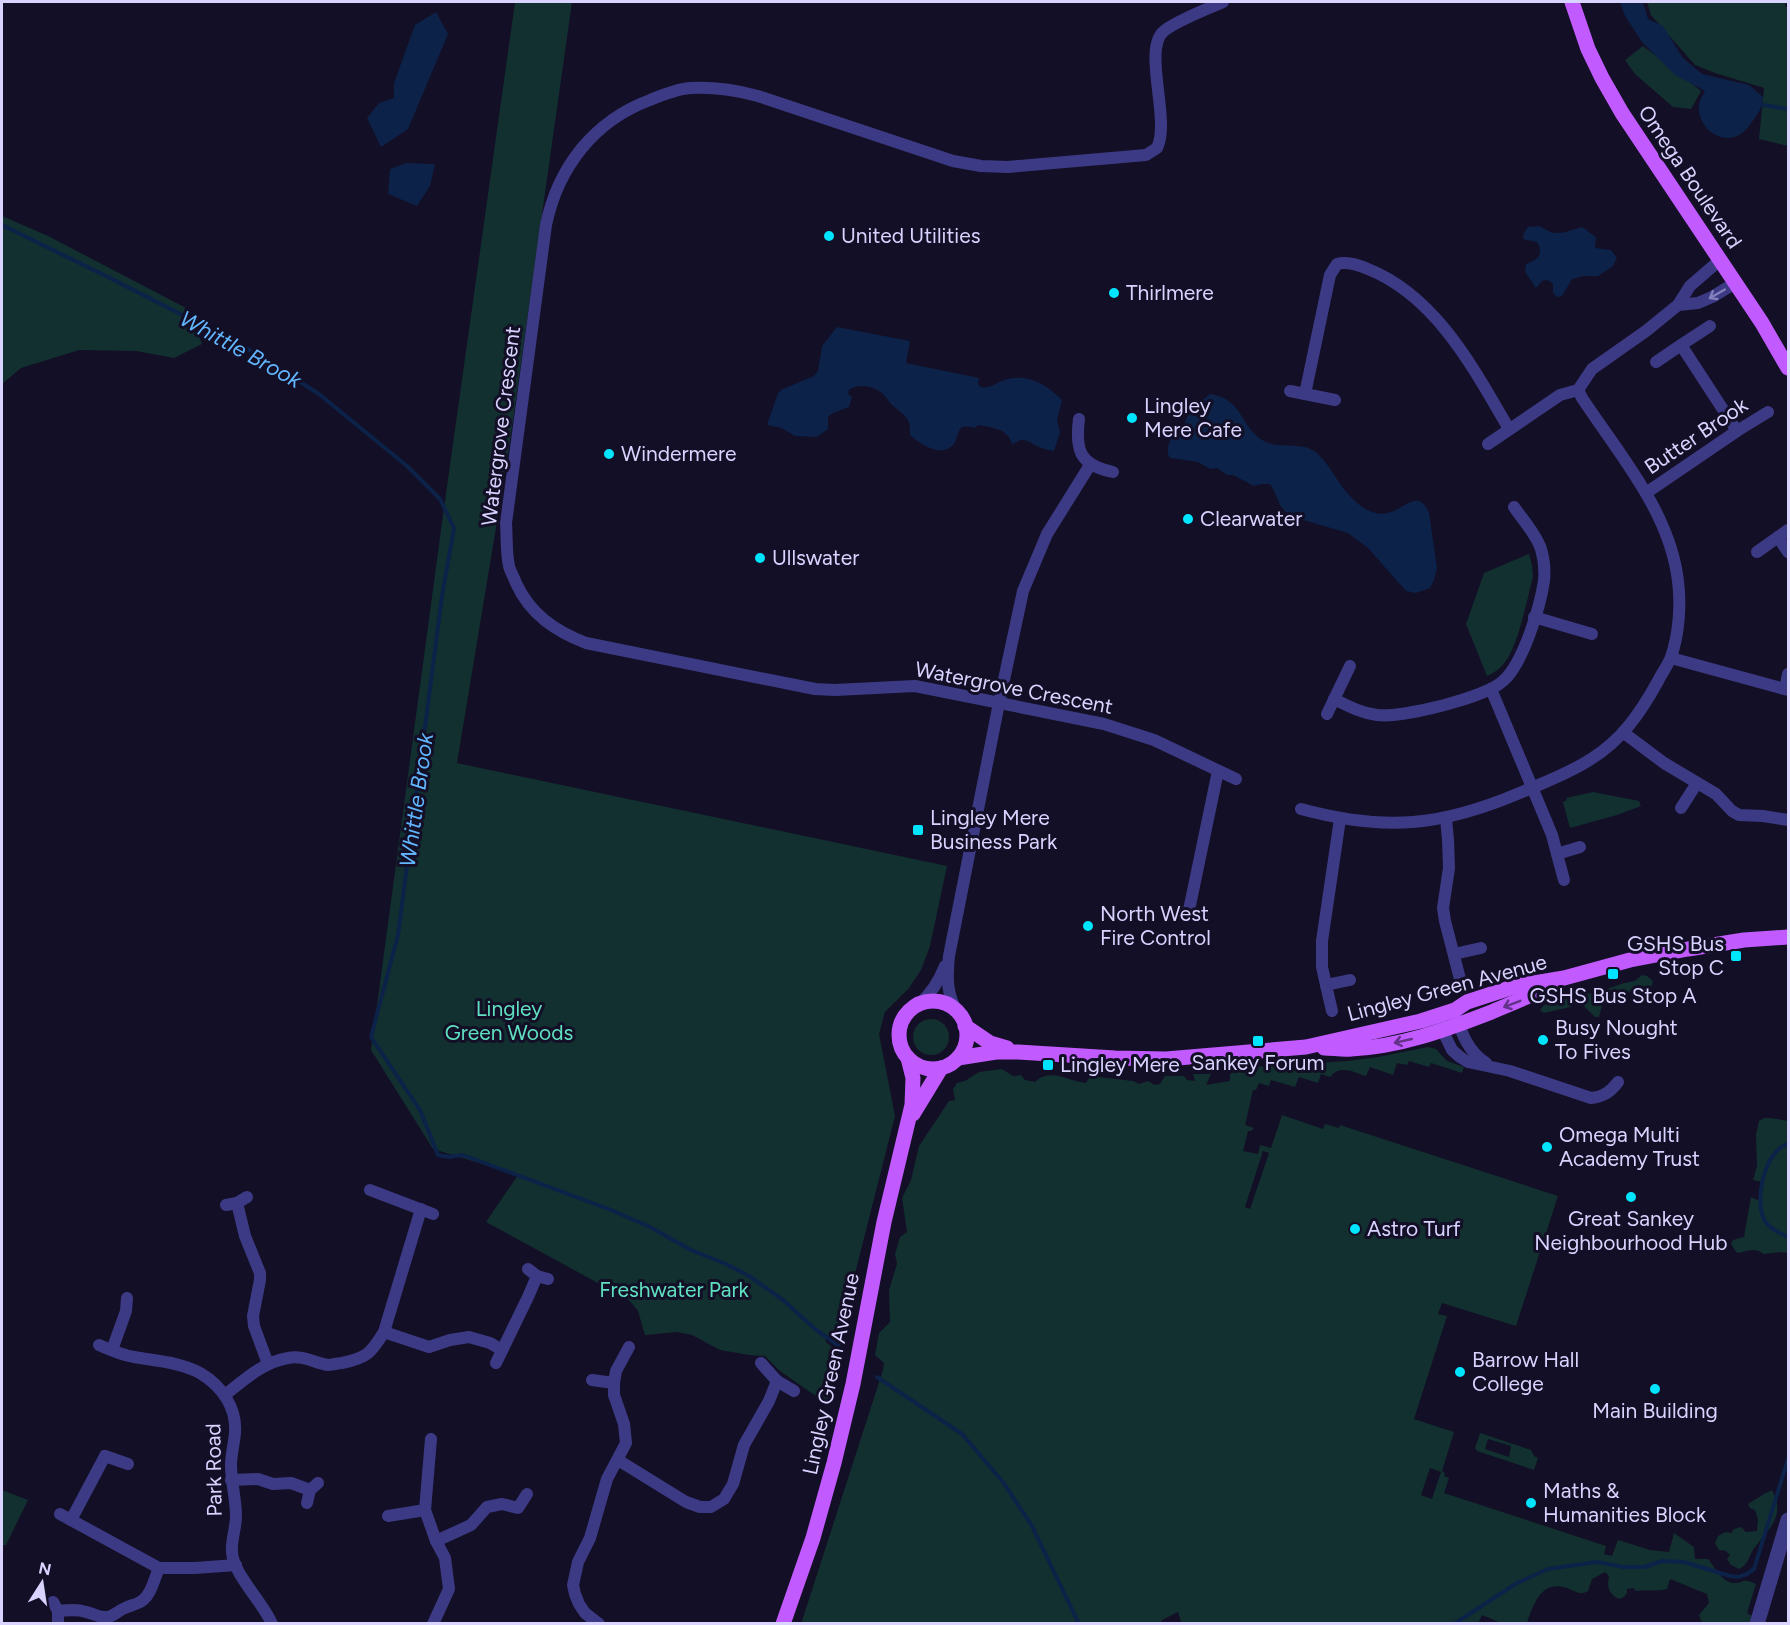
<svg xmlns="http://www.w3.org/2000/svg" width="1790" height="1625" font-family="Figtree,sans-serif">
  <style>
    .green { fill: #12302f; fill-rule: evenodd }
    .water { fill: #0c2248 }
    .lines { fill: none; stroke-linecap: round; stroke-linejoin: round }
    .stream { stroke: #0c2248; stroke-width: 4 }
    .minor { stroke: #3d3a85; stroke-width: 12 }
    .tertiary { stroke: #3d3a85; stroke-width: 15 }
    .primary { stroke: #c25bff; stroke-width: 15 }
    .oneway { stroke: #837fbc }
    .oneway2 { stroke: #623188 }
    .poi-dot { fill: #00e5ff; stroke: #130f26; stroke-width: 2 }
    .labels { text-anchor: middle; stroke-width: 6; stroke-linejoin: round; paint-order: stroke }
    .street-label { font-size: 21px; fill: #d9d4ff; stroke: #130f26 }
    .poi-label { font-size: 21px; fill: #d9d4ff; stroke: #130f26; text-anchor: start }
    .park-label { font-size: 21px; fill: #5fe0c0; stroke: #130f26 }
    .water-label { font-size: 22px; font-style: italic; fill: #62b6ff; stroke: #130f26 }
  </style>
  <rect width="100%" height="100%" fill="#130f26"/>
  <g class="green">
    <path d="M 515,2 L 572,2 L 508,455 L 457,763 L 947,866 L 930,946 L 921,970 L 909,988 L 885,1012 L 879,1034 L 895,1116 L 844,1317 L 825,1341 L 839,1353 L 830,1406 L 780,1371 L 765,1356 L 749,1355 L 720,1350 L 692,1335 L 677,1332 L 645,1335 L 638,1311 L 629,1300 L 486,1222 L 518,1175 L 433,1149 L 371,1050 L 443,515 Z"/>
    <path d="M 1647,2 L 1786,2 L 1785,6 L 1788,8 L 1788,146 L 1759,139 L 1764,88 L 1715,73 L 1695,65 L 1651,15 Z"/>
    <path d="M 1643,46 L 1701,91 L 1691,109 L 1673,107 L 1635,74 L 1625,60 Z"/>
    <path d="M 2,216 L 48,236 L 188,309 L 202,344 L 174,358 L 136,351 L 79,350 L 21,368 L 2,384 Z"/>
    <path d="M 1529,554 L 1532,565 L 1533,577 C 1527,599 1518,647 1505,662 C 1500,669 1494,673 1487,676 L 1466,624 L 1484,573 Z"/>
    <path d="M 1593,792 L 1639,801 L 1641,806 L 1617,815 L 1570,828 L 1563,802 L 1567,800 L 1566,798 Z"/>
    <path d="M 1642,975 L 1647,976 L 1653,981 L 1652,985 L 1647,990 L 1623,992 L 1604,997 L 1599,1017 L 1595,1017 L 1580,1002 L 1570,1007 L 1544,1013 L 1540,1010 L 1544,1005 L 1561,1001 L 1564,997 L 1585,992 L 1590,994 L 1596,989 L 1604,990 L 1624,983 L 1635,981 Z"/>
    <circle cx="931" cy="1037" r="18"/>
    <path d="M 1428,1047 L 1436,1049 L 1447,1061 L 1464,1067 L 1462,1073 L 1431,1063 L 1429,1067 L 1409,1061 L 1407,1065 L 1397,1063 L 1393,1075 L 1370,1067 L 1366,1076 C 1354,1072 1340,1064 1330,1077 L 1321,1074 L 1318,1083 L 1299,1077 L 1295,1087 L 1271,1080 L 1269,1086 L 1259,1083 L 1256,1090 L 1253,1090 L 1245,1125 L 1254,1128 L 1251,1131 L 1248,1131 L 1243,1151 L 1258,1154 L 1260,1145 L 1271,1148 L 1282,1115 L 1323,1129 L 1325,1124 L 1339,1128 L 1340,1125 L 1558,1196 L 1516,1326 L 1442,1303 L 1438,1314 L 1447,1316 L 1414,1419 L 1454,1432 L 1442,1471 L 1445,1473 L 1444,1476 L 1449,1478 L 1444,1493 L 1606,1546 L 1604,1554 L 1612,1556 L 1618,1540 L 1650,1550 L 1669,1552 L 1674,1533 L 1694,1547 L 1695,1559 L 1708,1559 C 1715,1567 1721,1581 1733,1583 C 1744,1584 1741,1577 1756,1584 L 1747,1613 L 1754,1617 L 1756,1624 L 1707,1624 L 1701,1621 L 1699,1615 L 1709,1603 L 1707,1594 L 1670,1579 L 1667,1589 C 1655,1592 1647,1589 1636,1591 L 1633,1588 L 1627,1589 L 1627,1593 L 1624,1597 L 1619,1599 C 1608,1594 1607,1586 1609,1576 L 1605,1572 L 1592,1579 L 1588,1591 C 1580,1596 1575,1591 1567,1588 C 1541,1579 1533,1605 1527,1623 L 1501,1623 L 1482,1615 L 1478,1624 L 1182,1624 L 1178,1612 L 1162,1620 L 1160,1624 L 801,1624 L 883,1370 L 884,1363 L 875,1355 L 879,1333 L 890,1322 L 889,1290 L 897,1264 L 895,1254 L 900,1237 L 907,1232 L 902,1198 L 911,1180 L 919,1146 L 949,1101 L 955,1100 L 953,1089 L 957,1083 L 965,1081 L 979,1072 L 1002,1069 L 1013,1076 L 1021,1075 L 1025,1080 L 1035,1082 C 1051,1067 1069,1082 1086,1083 L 1090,1076 L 1133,1081 L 1139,1084 L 1148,1081 L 1155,1085 L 1160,1084 L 1165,1076 L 1184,1076 L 1187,1080 L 1195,1081 L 1193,1074 L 1211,1074 L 1206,1085 L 1230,1081 L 1230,1074 C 1238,1070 1245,1071 1251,1067 L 1348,1061 L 1378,1057 ZM 1263,1151 L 1269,1153 L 1250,1209 L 1245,1207 ZM 1430,1468 L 1441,1472 L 1432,1499 L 1421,1495 Z"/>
    <path d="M 1764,1118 L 1771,1118 L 1788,1121 L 1788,1253 L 1780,1252 L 1764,1254 C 1754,1246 1747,1252 1737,1253 L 1731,1244 L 1733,1240 L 1744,1237 L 1751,1197 L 1760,1201 L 1762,1182 L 1753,1180 L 1757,1166 L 1756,1135 L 1759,1121 Z"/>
    <path d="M 1480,1433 L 1531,1450 L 1534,1456 L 1538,1458 L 1534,1470 L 1477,1451 L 1475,1448 ZM 1488,1439 L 1511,1446 L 1509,1457 L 1485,1449 Z"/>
    <path d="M 2,1490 L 28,1500 L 6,1545 L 2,1545 Z"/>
    <path d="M 1772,1490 C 1787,1517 1767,1530 1753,1550 C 1748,1558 1748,1565 1739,1569 L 1731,1565 L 1727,1559 L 1730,1555 L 1726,1551 L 1719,1550 L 1715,1543 L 1718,1536 L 1725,1532 L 1731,1533 L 1734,1529 L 1741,1527 L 1746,1532 L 1757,1531 L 1758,1519 L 1755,1510 L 1750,1508 L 1748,1504 L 1764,1494 Z"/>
  </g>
  <g class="water">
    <path d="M 1620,2 L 1643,2 L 1648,19 L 1663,26 L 1683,58 L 1702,74 L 1749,85 L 1763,97 C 1763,107 1758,114 1752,122 C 1748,127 1745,132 1739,135 C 1719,146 1696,125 1699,104 C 1700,100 1703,95 1705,91 L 1675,75 L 1642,42 L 1625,16 Z"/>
    <path d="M 436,12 L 448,34 L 408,129 L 381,147 L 367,118 L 379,103 L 394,98 L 394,83 L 415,25 Z"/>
    <path d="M 406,163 L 435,164 L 430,186 L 417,206 L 388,194 L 390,169 Z"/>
    <path d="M 1540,226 C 1557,238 1564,232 1582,227 L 1596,237 L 1595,248 L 1611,250 L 1617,258 L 1613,266 L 1598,276 L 1583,276 L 1572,279 L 1562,296 L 1557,297 L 1553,293 L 1553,283 L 1547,280 L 1542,281 L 1536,288 L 1525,272 L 1526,264 C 1538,260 1544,254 1537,242 L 1523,239 L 1524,233 L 1528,227 Z"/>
    <path d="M 837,327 L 910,341 L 906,363 L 979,378 L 978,383 L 980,387 C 989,389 994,384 1002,381 C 1026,372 1045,383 1062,400 L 1057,420 L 1060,432 L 1054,451 C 1049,450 1043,449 1039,447 C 1028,442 1024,435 1012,445 C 1009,428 992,428 978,425 L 975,428 C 970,427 964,425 961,428 C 957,432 957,441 953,445 C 941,458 920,444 910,435 C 910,429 910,425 908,420 C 904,413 896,409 890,403 C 887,399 885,395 881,392 C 872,386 857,383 849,390 L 848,394 L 852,397 L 849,407 L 833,413 L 828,417 L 828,429 L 817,437 L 795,436 L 782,428 L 767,425 L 778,393 L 783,389 L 814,376 L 818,371 L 822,346 Z"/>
    <path d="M 1210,394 C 1244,399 1240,428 1264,441 C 1281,450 1301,440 1317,453 C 1332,467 1339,487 1354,500 C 1364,510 1377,517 1391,512 C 1406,507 1419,489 1429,513 L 1437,568 L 1434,580 L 1430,588 L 1416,593 L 1406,591 L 1368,548 L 1348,533 L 1293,517 C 1276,507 1280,499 1270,484 L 1261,484 L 1254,486 L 1233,475 L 1227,475 L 1217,468 L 1210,469 L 1198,462 L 1170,458 C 1165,451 1169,443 1172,436 L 1180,433 L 1190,411 Z"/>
  </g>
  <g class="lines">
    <g class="stream">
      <path d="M 1763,105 L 1788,109"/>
      <path d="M 2,225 L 108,277 L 243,346 L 319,394 L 407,466 L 440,499 L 454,528 L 442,596 L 398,935 L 371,1037 L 420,1110 L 438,1155 L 449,1157 L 463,1155 L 611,1210 L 650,1227 L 691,1250 L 726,1264 L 749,1276 L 783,1300 L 815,1329 L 839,1346"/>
      <path d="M 1788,1144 C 1764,1150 1751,1207 1768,1225 C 1774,1231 1782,1234 1788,1237"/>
      <path d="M 877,1377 L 962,1434 L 1003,1482 L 1032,1526 L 1079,1624"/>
      <path d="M 1454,1624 L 1517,1583 L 1548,1569 L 1597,1562 L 1623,1567 L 1645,1567 L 1662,1561 L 1684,1562 L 1730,1576 L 1738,1577 L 1747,1574 L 1754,1569 L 1788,1459"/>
    </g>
    <g class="minor">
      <path d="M 1223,2 C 1207,9 1176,21 1164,31 C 1142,49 1171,120 1157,148 L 1146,155 L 1008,167 L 981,166 L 953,161 L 758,96 C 736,90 712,87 690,88 C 677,89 662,95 650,100 C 594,121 558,167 546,225 L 506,523 C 507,536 506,552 509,566 C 510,571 514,577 516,583 C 530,614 555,631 586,643 L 815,689 L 835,690 L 915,686 L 1104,724 L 1154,740 L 1236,779"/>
      <path d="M 1678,305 L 1698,303 L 1712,297 L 1735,283"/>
      <path d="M 1710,326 L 1681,345 L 1737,431"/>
      <path d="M 1656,362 L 1681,345"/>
      <path d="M 1290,391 L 1335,400"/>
      <path d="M 1305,394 L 1330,275 L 1337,264 C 1347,261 1358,265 1368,269 C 1436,296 1474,369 1509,429"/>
      <path d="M 1079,419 C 1075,451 1080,465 1113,472"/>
      <path d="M 1488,444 L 1560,395 L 1578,390"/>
      <path d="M 1646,493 L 1737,431 L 1768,412"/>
      <path d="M 1778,537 L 1788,552"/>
      <path d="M 1757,552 L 1788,530"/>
      <path d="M 1534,617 L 1592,634"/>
      <path d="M 1671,658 L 1788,690"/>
      <path d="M 1491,689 L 1552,835 L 1557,854 L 1580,847"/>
      <path d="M 1785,689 L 1788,674"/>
      <path d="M 1334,699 C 1348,706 1361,713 1377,715 C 1402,718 1485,698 1503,681 C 1523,664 1540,607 1544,581 C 1545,571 1544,559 1541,549 C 1536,534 1523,520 1514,507"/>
      <path d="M 1327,714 L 1350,666"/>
      <path d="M 1624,733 L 1664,763 L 1716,794 L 1732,811 L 1739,815 L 1763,816 L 1788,820"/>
      <path d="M 1681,808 L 1697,783"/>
      <path d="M 1301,809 C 1338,819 1375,825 1413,822 C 1451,819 1487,807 1522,792 C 1545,782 1570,773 1591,759 C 1622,740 1641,712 1658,681 C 1662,673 1668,665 1671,657 C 1679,634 1681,605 1678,581 C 1670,512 1619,454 1582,398 L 1578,390 L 1592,369 L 1646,331 L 1678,305 L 1690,286 L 1720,260"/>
      <path d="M 1446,818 L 1448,840 L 1449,868 L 1443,908 L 1445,921 L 1460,979"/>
      <path d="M 1557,854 L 1564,880"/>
      <path d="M 1189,910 L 1218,771"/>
      <path d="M 1454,954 L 1481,948"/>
      <path d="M 1326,985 L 1322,967 L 1322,941 L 1340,819"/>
      <path d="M 919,1004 C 931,994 939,981 945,966"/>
      <path d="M 1332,1011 L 1326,985 L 1350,980"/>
      <path d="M 958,1013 C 946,994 947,977 949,956 L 999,703 L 1023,591 L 1047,534 L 1090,465"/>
      <path d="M 1456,1016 C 1462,1035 1469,1052 1486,1063"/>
      <path d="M 1439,1023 L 1452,1050 L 1460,1057 L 1468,1062 L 1510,1071 L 1591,1098 C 1604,1097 1611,1091 1618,1082"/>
      <path d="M 370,1190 L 433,1214"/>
      <path d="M 237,1203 L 245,1236 L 260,1273 L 260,1280 L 253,1316 L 254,1326 L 268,1364"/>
      <path d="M 226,1205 L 237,1203 L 247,1197"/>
      <path d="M 528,1269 L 537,1276 L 548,1279"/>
      <path d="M 384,1332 L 429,1347 L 450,1340 L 469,1337 L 490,1343 L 502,1350"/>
      <path d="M 99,1345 C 110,1350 122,1355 134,1357 C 156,1361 180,1362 200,1373 C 222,1386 237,1408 235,1433 C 234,1444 231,1455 231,1465 C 231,1482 236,1499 236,1516 C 236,1528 231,1540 232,1552 C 233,1574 263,1602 272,1624"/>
      <path d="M 112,1350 L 126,1311 L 127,1298"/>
      <path d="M 496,1363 L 528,1297 L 537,1276"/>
      <path d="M 761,1363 L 777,1381 L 794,1391"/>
      <path d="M 592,1380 L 614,1383 L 616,1371 L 629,1347"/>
      <path d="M 225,1395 C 244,1380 263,1362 288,1358 C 304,1355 314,1363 328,1365 C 332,1365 338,1363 342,1363 C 367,1358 371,1353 384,1332 L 421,1209"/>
      <path d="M 431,1439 L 425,1510 L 436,1541 L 445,1558 L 449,1589 L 433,1624"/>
      <path d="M 618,1460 L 686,1502 L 700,1507 L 711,1507 L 724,1499 L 733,1484 L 744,1445 L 769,1401 L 777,1381"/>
      <path d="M 231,1480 L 258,1479 L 273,1484 L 291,1483 L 310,1490"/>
      <path d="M 307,1503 L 310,1490 L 318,1483"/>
      <path d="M 60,1514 L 159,1568 L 195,1568 L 236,1565"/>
      <path d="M 388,1516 L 425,1510"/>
      <path d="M 71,1520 L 105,1456 L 128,1464"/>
      <path d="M 436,1541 L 471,1525 L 487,1507 L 502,1504 L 518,1508 L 527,1494"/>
      <path d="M 53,1602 L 58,1611 L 58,1623"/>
      <path d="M 58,1611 C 68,1610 77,1609 86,1612 C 92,1613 98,1617 104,1617 C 113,1618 117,1611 125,1608 C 129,1606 134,1605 138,1603 C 151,1598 154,1579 159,1568"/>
      <path d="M 599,1624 L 585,1613 L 579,1604 L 575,1594 L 573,1585 L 578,1562 L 590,1538 L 607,1479 L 626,1443 L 624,1424 L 614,1395 L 614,1383"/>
    </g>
    <path class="tertiary" d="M 1757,1624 L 1788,1520"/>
    <g class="primary">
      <path d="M 1572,2 L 1588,49 L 1602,78 L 1622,113 L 1762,323 L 1788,368"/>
      <circle cx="933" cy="1035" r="34"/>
      <path d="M 965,1026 L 990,1043 L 1007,1048"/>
      <path d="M 1324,1048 C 1333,1048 1342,1050 1351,1049 C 1399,1047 1445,1030 1489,1013 C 1510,1004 1531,996 1552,985"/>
      <path d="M 958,1058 L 996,1052 L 1018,1052 L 1115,1058 L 1166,1059 L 1306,1047 L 1421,1021 L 1455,1010 L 1467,1002 L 1516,986 L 1564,978 L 1630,960 L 1688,949 L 1744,940 L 1788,937"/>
      <path d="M 913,1114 L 941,1068"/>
      <path d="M 783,1624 L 813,1538 L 834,1463 L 853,1384 L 884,1222 L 912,1105 L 913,1078 L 908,1058"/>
    </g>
  </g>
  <defs><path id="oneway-shaft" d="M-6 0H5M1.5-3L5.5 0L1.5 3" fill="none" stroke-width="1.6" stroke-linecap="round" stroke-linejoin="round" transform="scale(1.5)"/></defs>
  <use class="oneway" href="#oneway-shaft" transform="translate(1717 294) rotate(150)"/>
  <g class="oneway2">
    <use href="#oneway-shaft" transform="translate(1512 1004) rotate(159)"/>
    <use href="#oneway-shaft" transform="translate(1403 1041) rotate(167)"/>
  </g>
  <g class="poi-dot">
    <circle cx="829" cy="236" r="6"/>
    <circle cx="1114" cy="293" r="6"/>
    <circle cx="1132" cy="418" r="6"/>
    <circle cx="609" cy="454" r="6"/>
    <circle cx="1188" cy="519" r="6"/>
    <circle cx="760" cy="558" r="6"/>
    <rect x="912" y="824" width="12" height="12" rx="3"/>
    <circle cx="1088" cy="926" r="6"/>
    <rect x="1730" y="950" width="12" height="12" rx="3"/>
    <rect x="1607" y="968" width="12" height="12" rx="3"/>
    <circle cx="1543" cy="1040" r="6"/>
    <rect x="1252" y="1035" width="12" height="12" rx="3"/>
    <rect x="1042" y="1059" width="12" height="12" rx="3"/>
    <circle cx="1547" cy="1147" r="6"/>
    <circle cx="1631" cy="1197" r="6"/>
    <circle cx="1355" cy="1229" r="6"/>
    <circle cx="1460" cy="1372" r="6"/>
    <circle cx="1655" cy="1389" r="6"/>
    <circle cx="1531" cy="1503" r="6"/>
  </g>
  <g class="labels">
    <g class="street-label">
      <text transform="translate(1690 177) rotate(56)" y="7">Omega Boulevard</text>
      <text transform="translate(501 426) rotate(-83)" y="7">Watergrove Crescent</text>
      <text transform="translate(1696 436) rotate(-34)" y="7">Butter Brook</text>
      <text transform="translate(1014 688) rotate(11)" y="7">Watergrove Crescent</text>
      <text transform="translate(1447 988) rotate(-15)" y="7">Lingley Green Avenue</text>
      <text transform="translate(831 1374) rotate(-78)" y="7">Lingley Green Avenue</text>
      <text transform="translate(214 1470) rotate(-91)" y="7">Park Road</text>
    </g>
    <g class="poi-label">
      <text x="841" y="243">United Utilities</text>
      <text x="1126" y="300">Thirlmere</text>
      <text x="1144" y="413">Lingley<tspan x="1144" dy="24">Mere Cafe</tspan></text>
      <text x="621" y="461">Windermere</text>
      <text x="1200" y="526">Clearwater</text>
      <text x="772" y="565">Ullswater</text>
      <text x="930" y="825">Lingley Mere<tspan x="930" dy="24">Business Park</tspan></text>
      <text x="1100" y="921">North West<tspan x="1100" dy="24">Fire Control</tspan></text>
      <text x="1724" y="951" text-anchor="end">GSHS Bus<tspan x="1724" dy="24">Stop C</tspan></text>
      <text x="1613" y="1003" text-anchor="middle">GSHS Bus Stop A</text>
      <text x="1555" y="1035">Busy Nought<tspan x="1555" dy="24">To Fives</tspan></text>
      <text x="1258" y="1070" text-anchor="middle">Sankey Forum</text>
      <text x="1060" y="1072">Lingley Mere</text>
      <text x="1559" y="1142">Omega Multi<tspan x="1559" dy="24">Academy Trust</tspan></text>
      <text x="1631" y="1226" text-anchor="middle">Great Sankey<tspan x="1631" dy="24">Neighbourhood Hub</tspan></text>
      <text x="1367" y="1236">Astro Turf</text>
      <text x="1472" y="1367">Barrow Hall<tspan x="1472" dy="24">College</tspan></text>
      <text x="1655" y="1418" text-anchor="middle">Main Building</text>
      <text x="1543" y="1498">Maths &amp;<tspan x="1543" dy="24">Humanities Block</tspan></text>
    </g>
    <g class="park-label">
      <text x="509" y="1016">Lingley<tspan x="509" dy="24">Green Woods</tspan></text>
      <text x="674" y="1297">Freshwater Park</text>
    </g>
    <g class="water-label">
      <text transform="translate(241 349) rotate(29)" y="8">Whittle Brook</text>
      <text transform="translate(416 800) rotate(-82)" y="8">Whittle Brook</text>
    </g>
  </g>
  <rect width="1790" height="1625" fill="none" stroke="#d9d4ff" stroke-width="6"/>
  <g transform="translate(42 1583) rotate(12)" stroke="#130f26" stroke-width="4.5" paint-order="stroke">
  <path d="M0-4.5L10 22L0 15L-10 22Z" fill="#d9d4ff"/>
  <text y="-9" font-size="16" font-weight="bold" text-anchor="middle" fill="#d9d4ff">N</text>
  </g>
</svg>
